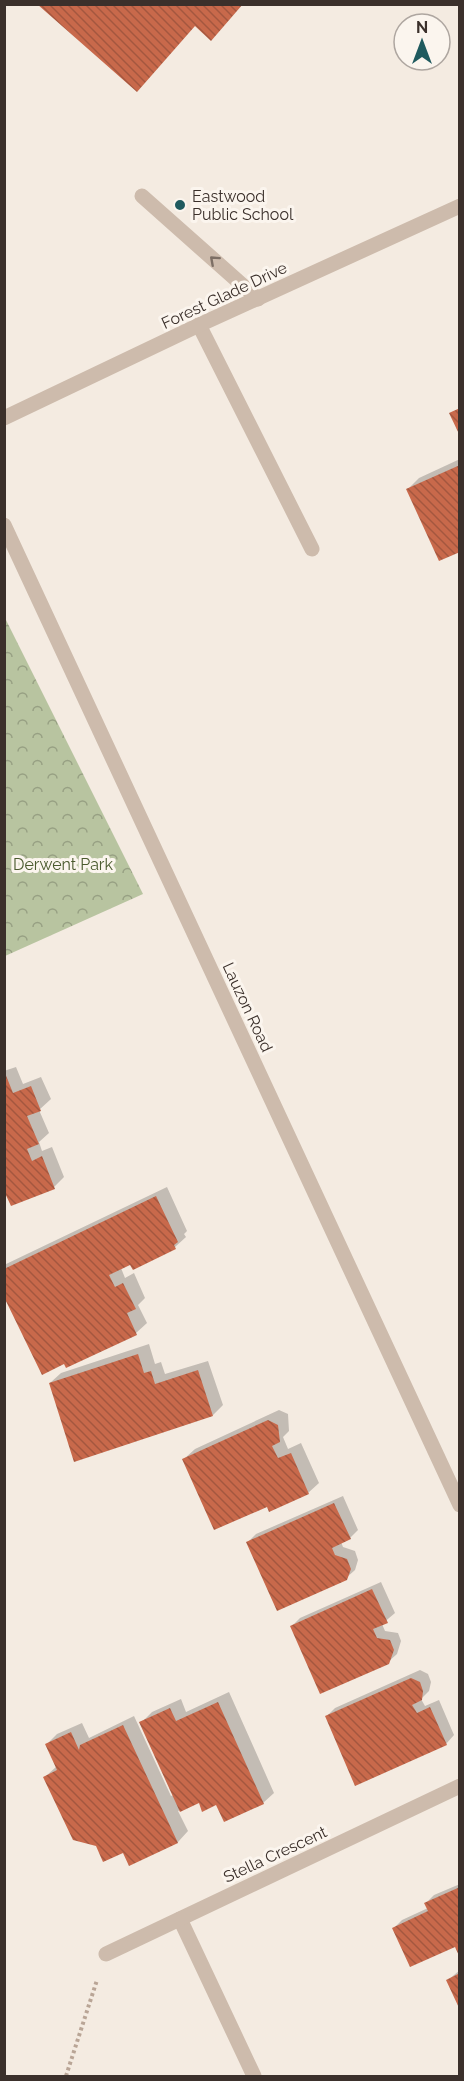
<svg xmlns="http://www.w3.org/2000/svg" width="464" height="2081" font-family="Raleway,sans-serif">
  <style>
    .park { fill: url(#park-crowns) }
    .shadow { fill: #0003 }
    .building { fill: url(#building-back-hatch) }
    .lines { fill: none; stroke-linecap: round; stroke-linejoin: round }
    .path { stroke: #b9a596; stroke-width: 4; stroke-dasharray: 3 3; stroke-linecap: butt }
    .minor { stroke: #cdbbac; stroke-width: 15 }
    .oneway { stroke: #7d6f65 }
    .poi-dot { fill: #1f5a5e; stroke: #fbf5ee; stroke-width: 2 }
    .labels { text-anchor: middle; stroke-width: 6; stroke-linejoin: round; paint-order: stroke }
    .poi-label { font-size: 16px; fill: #3b302b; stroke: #fbf5ee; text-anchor: start }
    .street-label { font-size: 16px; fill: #3b302b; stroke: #fbf5ee }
    .park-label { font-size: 16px; fill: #4a5a2e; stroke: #fbf5ee }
  </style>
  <defs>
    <pattern id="park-crowns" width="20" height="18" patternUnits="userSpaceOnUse" patternTransform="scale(1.5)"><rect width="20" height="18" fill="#b8c4a0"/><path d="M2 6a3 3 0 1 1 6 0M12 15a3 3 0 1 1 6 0" fill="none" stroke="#97a083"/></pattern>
    <pattern id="building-back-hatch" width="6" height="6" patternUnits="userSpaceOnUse" patternTransform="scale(1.5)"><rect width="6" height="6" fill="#c8694b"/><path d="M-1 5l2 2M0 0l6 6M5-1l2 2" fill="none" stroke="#a4573f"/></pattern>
  </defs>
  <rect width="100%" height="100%" fill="#f4ebe1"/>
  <path class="park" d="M 5,618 L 143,894 L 5,956 L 4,956 Z"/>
  <g class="shadow">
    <path d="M 460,459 L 460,551 L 408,489 L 419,478 Z"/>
    <path d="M 16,1067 L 23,1084 L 41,1077 L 51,1099 L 39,1110 L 49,1133 L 39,1142 L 42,1151 L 52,1147 L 64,1177 L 54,1187 L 4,1168 L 4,1071 Z"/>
    <path d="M 167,1187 L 187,1231 L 184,1234 L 186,1237 L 175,1247 L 133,1268 L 131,1263 L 121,1268 L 125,1278 L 134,1273 L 145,1298 L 138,1305 L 147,1323 L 136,1333 L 67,1366 L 4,1293 L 4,1265 Z"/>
    <path d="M 149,1344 L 155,1364 L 161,1362 L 165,1374 L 208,1361 L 223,1405 L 213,1415 L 50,1383 L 61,1373 Z"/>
    <path d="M 279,1410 L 288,1414 L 289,1431 L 283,1437 L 288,1449 L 301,1443 L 319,1483 L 308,1493 L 268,1505 L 184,1459 L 195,1449 Z"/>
    <path d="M 343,1496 L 358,1530 L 350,1538 L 341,1542 L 343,1547 L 355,1551 L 358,1560 L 355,1570 L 346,1578 L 248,1542 L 256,1534 Z"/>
    <path d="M 381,1582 L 395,1613 L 382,1624 L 385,1631 L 398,1633 L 401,1641 L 397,1654 L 388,1662 L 292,1626 L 300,1618 Z"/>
    <path d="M 420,1670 L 428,1674 L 431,1682 L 429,1691 L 421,1699 L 425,1706 L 439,1700 L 454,1735 L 446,1744 L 327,1716 L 335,1708 Z"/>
    <path d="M 229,1692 L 274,1793 L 263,1803 L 199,1801 L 178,1811 L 188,1831 L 178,1842 L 130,1864 L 124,1851 L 97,1845 L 45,1777 L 57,1766 L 47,1744 L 57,1734 L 82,1723 L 89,1738 L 134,1716 L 171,1796 L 174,1795 L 141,1723 L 152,1712 L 181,1699 L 186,1712 Z"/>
    <path d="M 460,1884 L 460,1954 L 455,1945 L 394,1928 L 402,1920 L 428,1908 L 426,1903 L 434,1895 Z"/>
    <path d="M 460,1970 L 460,2006 L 448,1980 Z"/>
  </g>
  <g class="building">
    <path d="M 37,4 L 243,4 L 211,41 L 195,26 L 137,92 Z"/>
    <path d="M 460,408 L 460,436 L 449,413 Z"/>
    <path d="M 460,465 L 460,552 L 439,561 L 406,489 Z"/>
    <path d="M 5,1073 L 13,1093 L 31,1086 L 41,1111 L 27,1116 L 39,1144 L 27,1149 L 32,1161 L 42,1156 L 55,1189 L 11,1206 L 4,1191 Z"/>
    <path d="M 156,1196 L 178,1242 L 174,1245 L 176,1249 L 133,1270 L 130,1265 L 109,1275 L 115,1287 L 123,1283 L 136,1309 L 127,1313 L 137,1335 L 66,1368 L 64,1364 L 42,1375 L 4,1297 L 4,1269 Z"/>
    <path d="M 138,1354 L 144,1373 L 151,1371 L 155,1384 L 198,1370 L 213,1416 L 74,1462 L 49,1383 Z"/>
    <path d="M 268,1420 L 278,1425 L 280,1442 L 272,1446 L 278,1458 L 291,1453 L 309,1494 L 269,1512 L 267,1507 L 214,1530 L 182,1459 Z"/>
    <path d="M 334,1503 L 351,1539 L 332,1548 L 335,1555 L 347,1559 L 351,1569 L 347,1580 L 277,1611 L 246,1542 Z"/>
    <path d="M 372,1589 L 388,1623 L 373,1629 L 377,1638 L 390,1640 L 394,1650 L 389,1664 L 320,1694 L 290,1626 Z"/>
    <path d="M 411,1678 L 420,1682 L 423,1691 L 422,1700 L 412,1705 L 417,1713 L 430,1707 L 447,1745 L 355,1786 L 325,1716 Z"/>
    <path d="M 218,1702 L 264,1804 L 224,1822 L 216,1805 L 202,1812 L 199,1803 L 180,1812 L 139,1722 L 170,1708 L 176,1721 Z"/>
    <path d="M 123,1725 L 178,1843 L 129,1866 L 123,1853 L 103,1862 L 96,1846 L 73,1840 L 43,1777 L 57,1770 L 45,1744 L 71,1732 L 79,1750 L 80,1745 Z"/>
    <path d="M 460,1887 L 460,1958 L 455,1947 L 410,1967 L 392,1928 L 428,1911 L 424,1903 Z"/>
    <path d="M 460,1973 L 460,2010 L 446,1980 Z"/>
  </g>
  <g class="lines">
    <path class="path" d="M 66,2076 L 97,1980"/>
    <g class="minor">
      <path d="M 142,196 L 258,299"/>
      <path d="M 199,325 L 312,549"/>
      <path d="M 4,418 L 199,325 L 460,206"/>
      <path d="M 4,525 L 460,1505"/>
      <path d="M 180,1919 L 254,2076"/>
      <path d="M 106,1954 L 460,1786"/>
    </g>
  </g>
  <defs><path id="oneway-chevron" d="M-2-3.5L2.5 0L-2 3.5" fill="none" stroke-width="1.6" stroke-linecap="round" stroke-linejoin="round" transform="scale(1.5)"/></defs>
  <use class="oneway" href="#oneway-chevron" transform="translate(214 260) rotate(-138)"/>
  <circle class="poi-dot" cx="180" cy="205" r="6"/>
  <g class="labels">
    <g class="poi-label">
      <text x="192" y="202">Eastwood<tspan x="192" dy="18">Public School</tspan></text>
    </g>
    <g class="street-label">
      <text transform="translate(224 295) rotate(-25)" y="6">Forest Glade Drive</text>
      <text transform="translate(248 1007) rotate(65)" y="6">Lauzon Road</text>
      <text transform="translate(275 1854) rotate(-25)" y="6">Stella Crescent</text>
    </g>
    <g class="park-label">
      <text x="63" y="870">Derwent Park</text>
    </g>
  </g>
  <rect width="464" height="2081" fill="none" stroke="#3b302b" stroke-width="12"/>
  <g transform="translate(422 42)"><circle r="28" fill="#fbf5ee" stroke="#aea6a0" stroke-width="1.5"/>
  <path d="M0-4.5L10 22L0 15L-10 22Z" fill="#1f5a5e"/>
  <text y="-9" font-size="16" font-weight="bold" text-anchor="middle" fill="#3b302b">N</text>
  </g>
</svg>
